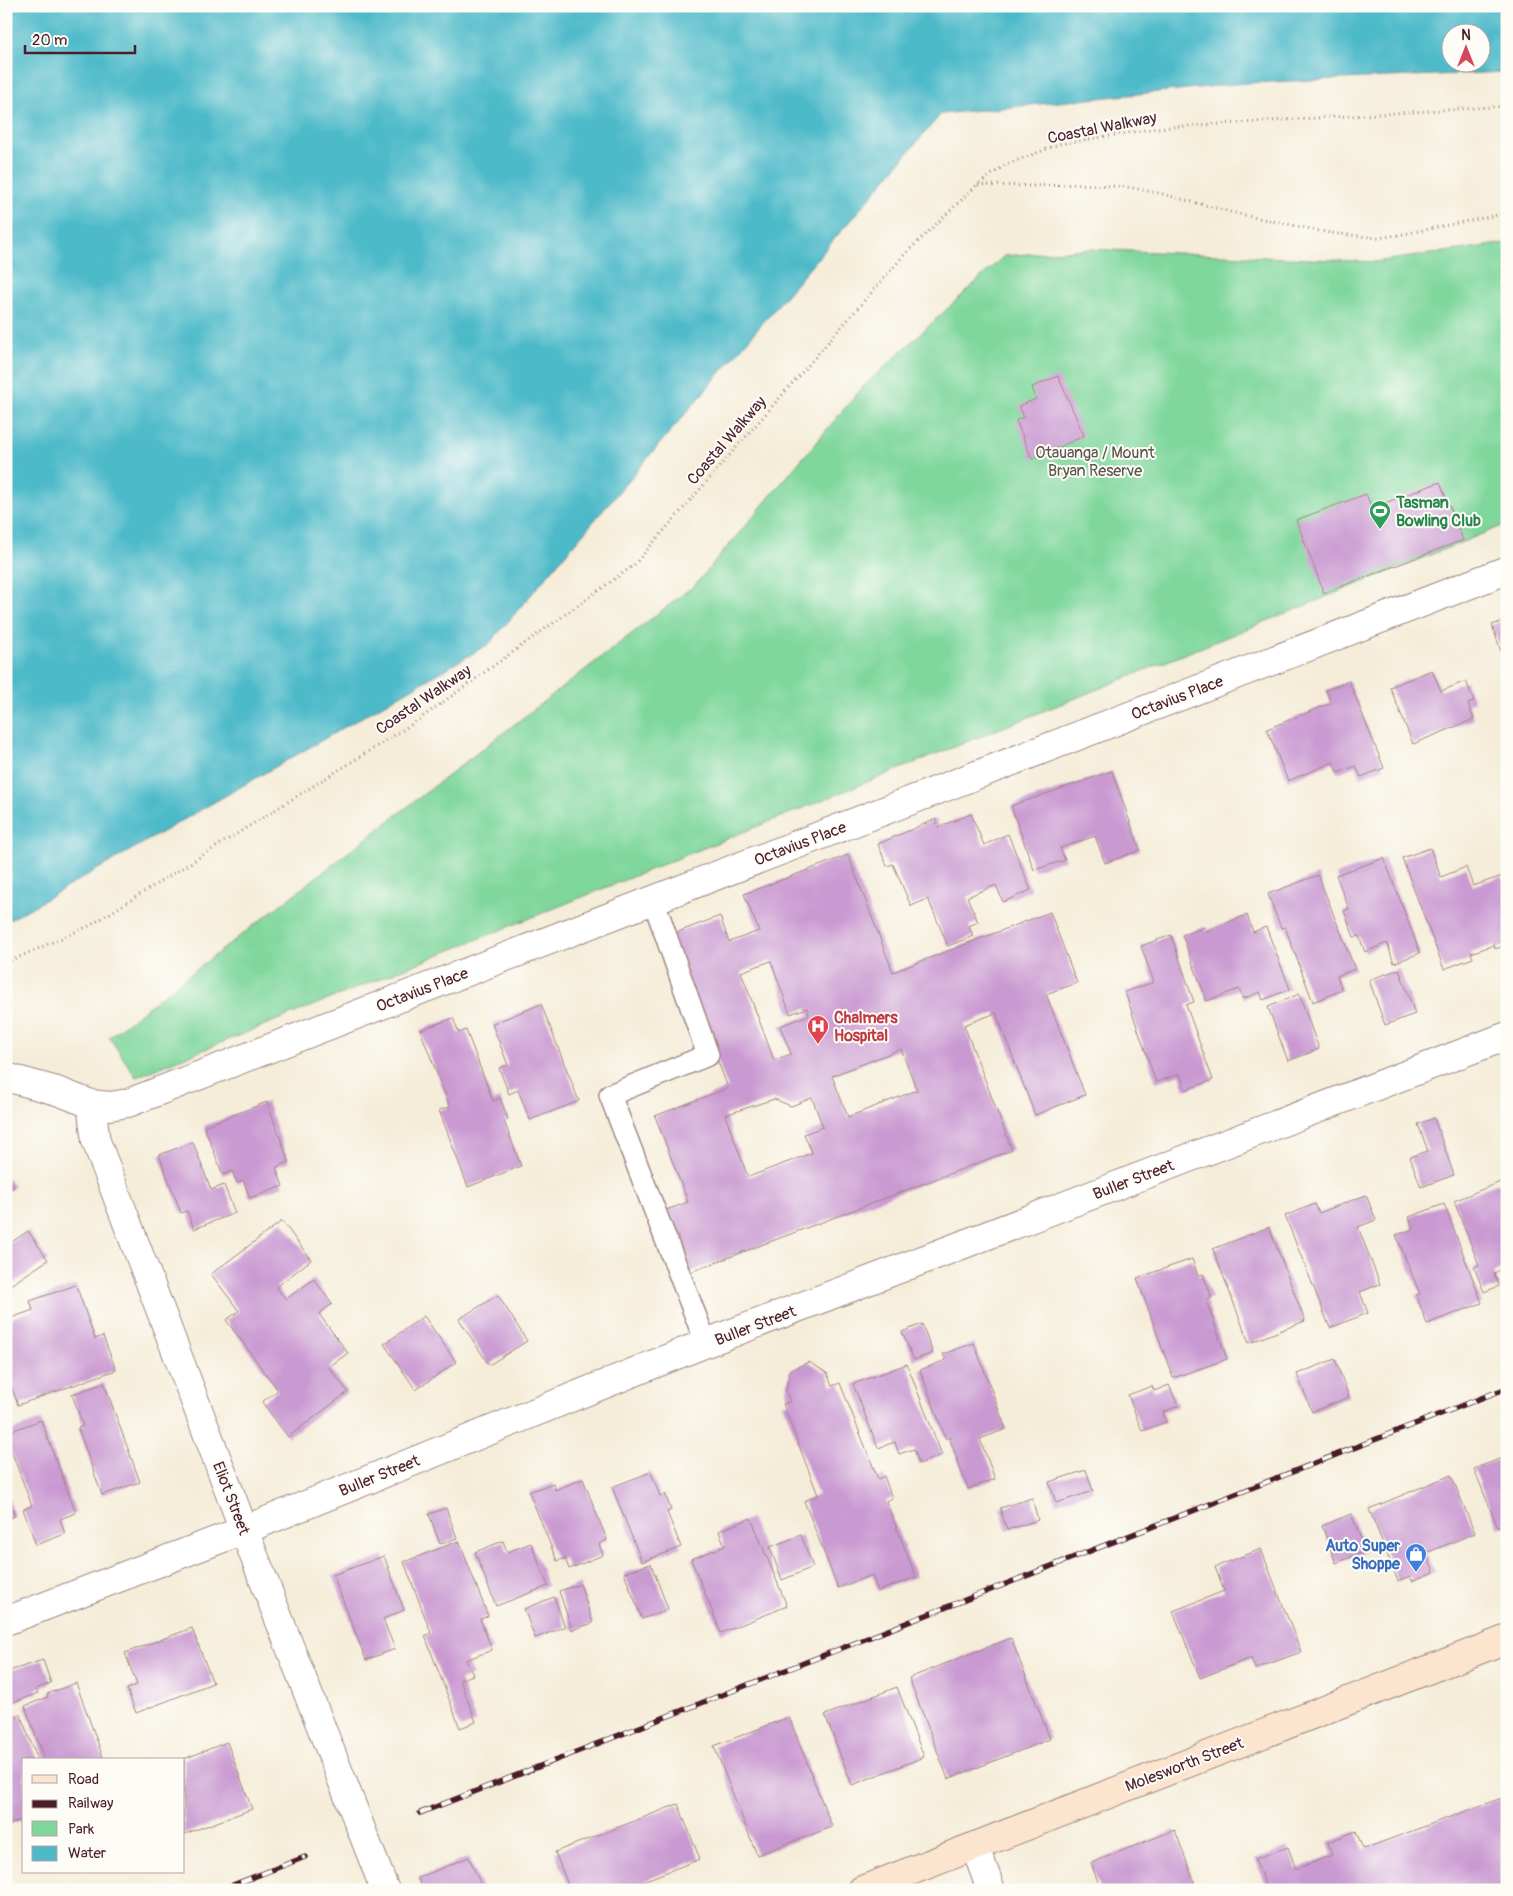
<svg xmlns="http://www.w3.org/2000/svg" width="1513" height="1896" font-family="Pangolin,sans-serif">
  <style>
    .green { fill: #7fd79c; stroke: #647b64 }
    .water { fill: #4ebac9; stroke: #4c6c7a; fill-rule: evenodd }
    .building { fill: #c999d1; fill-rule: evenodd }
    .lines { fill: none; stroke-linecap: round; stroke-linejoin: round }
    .service-casing { stroke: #a08682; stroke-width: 24 }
    .minor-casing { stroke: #a08682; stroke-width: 30 }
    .secondary-casing { stroke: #a08682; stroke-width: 30 }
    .path { stroke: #a08682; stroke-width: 3; stroke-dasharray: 1 4; stroke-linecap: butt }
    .service { stroke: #fff; stroke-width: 21 }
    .minor { stroke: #fff; stroke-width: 28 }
    .secondary { stroke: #fce5cf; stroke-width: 28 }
    .rail-casing { stroke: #4a1f2b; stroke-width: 5.5 }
    .rail { stroke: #fdfcf7; stroke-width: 4; stroke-dasharray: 11; stroke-linecap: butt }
    .labels { text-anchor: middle; stroke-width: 4; stroke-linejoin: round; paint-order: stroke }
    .street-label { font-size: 16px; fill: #4a1f2b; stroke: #fdfcf7 }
    .park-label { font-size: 16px; fill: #5a564d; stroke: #fdfcf7 }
    .leisure-label { font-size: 16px; font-weight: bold; fill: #27864d; stroke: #fdfcf7; text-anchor: start }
    .health-label { font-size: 16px; font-weight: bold; fill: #be3a42; stroke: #fdfcf7; text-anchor: start }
    .shop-label { font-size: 16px; font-weight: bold; fill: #366cbe; stroke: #fdfcf7; text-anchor: end }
  </style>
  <rect width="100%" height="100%" fill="#fdfcf7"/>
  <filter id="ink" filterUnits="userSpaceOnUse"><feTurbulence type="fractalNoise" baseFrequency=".02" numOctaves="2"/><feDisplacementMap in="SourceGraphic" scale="10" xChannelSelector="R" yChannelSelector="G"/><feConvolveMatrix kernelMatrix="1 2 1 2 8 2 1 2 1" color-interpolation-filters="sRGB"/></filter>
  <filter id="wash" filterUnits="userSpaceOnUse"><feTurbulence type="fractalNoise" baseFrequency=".0096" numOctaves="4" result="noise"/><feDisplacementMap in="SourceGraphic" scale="20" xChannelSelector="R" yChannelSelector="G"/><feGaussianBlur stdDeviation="1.12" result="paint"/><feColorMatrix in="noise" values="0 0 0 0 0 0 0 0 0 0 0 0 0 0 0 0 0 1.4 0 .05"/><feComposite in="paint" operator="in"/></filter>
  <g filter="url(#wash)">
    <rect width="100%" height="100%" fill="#f5edd9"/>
    <path class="green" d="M 1507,243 L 1507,524 L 136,1077 L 109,1037 L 695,585 L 863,387 L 1004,256 L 1089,249 L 1375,262 Z"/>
    <path class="water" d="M 6,6 L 1507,6 L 1507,72 L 1246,83 L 941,114 L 489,644 L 6,922 ZM 1450,32 L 1480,32 L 1480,62 L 1450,62 Z"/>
    <g id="blocks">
      <g class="building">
        <path d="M 1058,376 L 1084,436 L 1032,459 L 1016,420 L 1024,417 L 1019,406 L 1036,399 L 1032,387 Z"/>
        <path d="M 1440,482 L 1463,540 L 1324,593 L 1296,520 L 1366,494 L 1372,508 Z"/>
        <path d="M 1507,620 L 1507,667 L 1506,667 L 1492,625 Z"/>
        <path d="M 1432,670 L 1441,691 L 1466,681 L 1474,701 L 1468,704 L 1474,719 L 1413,744 L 1390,687 Z"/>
        <path d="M 1349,681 L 1384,768 L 1361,777 L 1356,766 L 1337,773 L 1333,762 L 1288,781 L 1267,729 L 1331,703 L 1326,690 Z"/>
        <path d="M 1112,771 L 1140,850 L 1105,863 L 1095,836 L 1060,848 L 1065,860 L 1034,870 L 1011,806 Z"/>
        <path d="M 971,814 L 984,845 L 1008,834 L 1031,890 L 1003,902 L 996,885 L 967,897 L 978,922 L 969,926 L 973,936 L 948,946 L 928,899 L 911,906 L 893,864 L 887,866 L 878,844 L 936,819 L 938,827 Z"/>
        <path d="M 1430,848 L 1441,877 L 1466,867 L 1473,886 L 1502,876 L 1504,881 L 1507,880 L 1507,945 L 1495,949 L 1494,945 L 1471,953 L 1473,958 L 1444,969 L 1402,858 Z"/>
        <path d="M 848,855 L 893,972 L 1050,912 L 1077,983 L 1046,994 L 1085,1095 L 1035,1115 L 996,1013 L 964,1025 L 1012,1150 L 685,1274 L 661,1212 L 688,1202 L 655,1116 L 728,1088 L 670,935 L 720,916 L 729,942 L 759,931 L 744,894 ZM 771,961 L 790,1014 L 807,1008 L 809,1015 L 780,1026 L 791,1054 L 774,1060 L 741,972 ZM 901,1049 L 917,1090 L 848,1117 L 832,1076 ZM 812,1098 L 823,1127 L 804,1134 L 812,1153 L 748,1177 L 725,1115 L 774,1099 L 791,1106 Z"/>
        <path d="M 1384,858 L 1420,953 L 1394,963 L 1387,943 L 1365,952 L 1359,936 L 1354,937 L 1344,911 L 1349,909 L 1336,875 Z"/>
        <path d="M 1318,875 L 1355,969 L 1337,976 L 1342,990 L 1313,1002 L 1285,927 L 1281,928 L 1268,894 Z"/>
        <path d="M 1247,915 L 1253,932 L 1266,927 L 1290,989 L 1263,1000 L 1260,992 L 1243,999 L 1239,989 L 1207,1001 L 1182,935 L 1205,927 L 1206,931 Z"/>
        <path d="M 1171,935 L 1194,1002 L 1186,1005 L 1213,1080 L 1185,1090 L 1180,1074 L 1156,1082 L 1125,992 L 1154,982 L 1141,946 Z"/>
        <path d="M 1399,969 L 1415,1014 L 1385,1025 L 1369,980 Z"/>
        <path d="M 1299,994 L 1319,1049 L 1288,1061 L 1268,1007 Z"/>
        <path d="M 541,1004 L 579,1101 L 530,1120 L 518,1090 L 509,1094 L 499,1068 L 508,1065 L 492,1024 Z"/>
        <path d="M 453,1018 L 459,1033 L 466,1030 L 493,1101 L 500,1098 L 508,1119 L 504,1121 L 521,1166 L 468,1187 L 439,1110 L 450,1107 L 420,1030 Z"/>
        <path d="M 267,1102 L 289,1162 L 276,1167 L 283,1186 L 250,1198 L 243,1180 L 237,1183 L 232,1171 L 223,1175 L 204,1126 Z"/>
        <path d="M 1434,1118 L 1454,1175 L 1421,1187 L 1410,1157 L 1428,1151 L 1418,1124 Z"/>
        <path d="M 193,1142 L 211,1190 L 224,1185 L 235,1213 L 194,1229 L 187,1211 L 181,1213 L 159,1155 Z"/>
        <path d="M 6,1176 L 14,1187 L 6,1193 Z"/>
        <path d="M 1505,1180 L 1507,1185 L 1507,1248 L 1501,1251 L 1507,1267 L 1494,1273 L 1499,1286 L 1484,1292 L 1474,1267 L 1479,1265 L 1454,1201 Z"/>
        <path d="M 1366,1195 L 1376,1220 L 1358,1227 L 1380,1284 L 1360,1292 L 1368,1313 L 1330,1328 L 1285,1216 L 1315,1204 L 1319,1213 Z"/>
        <path d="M 1444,1204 L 1482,1303 L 1427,1324 L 1416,1295 L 1420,1294 L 1396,1235 L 1413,1229 L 1409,1217 Z"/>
        <path d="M 282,1221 L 311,1260 L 276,1287 L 286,1299 L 314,1279 L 332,1304 L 319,1314 L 348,1353 L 329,1367 L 348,1392 L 288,1437 L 262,1402 L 278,1390 L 226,1320 L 239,1311 L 211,1274 Z"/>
        <path d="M 1269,1227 L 1305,1321 L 1249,1343 L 1213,1249 Z"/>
        <path d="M 28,1231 L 48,1260 L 6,1288 L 6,1246 Z"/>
        <path d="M 1192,1259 L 1198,1276 L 1203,1274 L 1212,1298 L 1206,1300 L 1227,1359 L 1173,1378 L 1137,1278 Z"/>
        <path d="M 76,1285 L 95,1339 L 103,1336 L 116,1370 L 18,1405 L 6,1372 L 6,1320 L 33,1310 L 30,1301 Z"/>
        <path d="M 498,1295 L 527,1341 L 489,1365 L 459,1319 Z"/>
        <path d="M 424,1316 L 456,1362 L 416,1390 L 384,1344 Z"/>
        <path d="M 922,1324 L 933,1353 L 914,1360 L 902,1332 Z"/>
        <path d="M 974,1343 L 1006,1429 L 980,1439 L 995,1479 L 968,1489 L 949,1437 L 946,1439 L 920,1370 L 946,1360 L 943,1354 Z"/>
        <path d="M 1335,1359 L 1349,1397 L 1312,1412 L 1297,1374 Z"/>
        <path d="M 809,1362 L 827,1373 L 832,1386 L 840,1383 L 878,1479 L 884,1476 L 892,1498 L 886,1501 L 916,1577 L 878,1591 L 872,1575 L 838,1588 L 804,1501 L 818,1495 L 783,1404 L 790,1402 L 786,1391 L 790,1370 Z"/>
        <path d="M 907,1364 L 942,1455 L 919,1464 L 914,1449 L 899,1454 L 895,1442 L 878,1448 L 853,1384 Z"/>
        <path d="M 104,1383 L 140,1482 L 102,1495 L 78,1428 L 83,1426 L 72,1394 Z"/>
        <path d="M 1169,1385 L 1178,1406 L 1163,1412 L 1166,1422 L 1142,1431 L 1128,1395 L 1152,1386 L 1154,1391 Z"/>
        <path d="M 41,1420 L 76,1513 L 60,1519 L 65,1534 L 36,1545 L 23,1509 L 32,1506 L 6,1437 L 6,1433 Z"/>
        <path d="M 1507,1456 L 1507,1524 L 1498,1528 L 1474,1469 Z"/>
        <path d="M 1086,1470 L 1093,1491 L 1056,1503 L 1049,1482 Z"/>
        <path d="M 651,1472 L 660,1496 L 665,1494 L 671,1510 L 667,1512 L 681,1547 L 642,1562 L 612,1487 Z"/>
        <path d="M 1451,1475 L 1475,1533 L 1426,1553 L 1434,1572 L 1412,1581 L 1410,1576 L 1398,1581 L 1369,1509 Z"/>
        <path d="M 583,1479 L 607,1540 L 599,1544 L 603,1555 L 569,1569 L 565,1558 L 557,1561 L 529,1492 L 553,1483 L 555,1490 Z"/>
        <path d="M 6,1493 L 15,1516 L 6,1520 Z"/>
        <path d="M 1032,1498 L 1038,1520 L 1007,1530 L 1000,1508 Z"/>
        <path d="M 446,1508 L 457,1538 L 440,1544 L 429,1514 Z"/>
        <path d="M 1351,1514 L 1366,1551 L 1336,1563 L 1322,1526 Z"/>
        <path d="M 751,1518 L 787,1606 L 721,1633 L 691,1559 L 725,1546 L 719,1531 Z"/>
        <path d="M 801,1535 L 813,1567 L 782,1580 L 770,1547 Z"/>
        <path d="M 459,1541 L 488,1616 L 480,1619 L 492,1650 L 466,1660 L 473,1675 L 460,1680 L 476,1722 L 460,1728 L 425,1636 L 431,1633 L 404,1562 Z"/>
        <path d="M 503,1541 L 507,1552 L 531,1543 L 548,1586 L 496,1606 L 475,1552 Z"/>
        <path d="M 1261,1549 L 1301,1652 L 1255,1669 L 1251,1658 L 1200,1678 L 1173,1611 L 1224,1591 L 1215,1567 Z"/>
        <path d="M 384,1556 L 404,1610 L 383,1619 L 395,1649 L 366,1660 L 333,1575 Z"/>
        <path d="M 651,1564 L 668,1609 L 642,1619 L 624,1573 Z"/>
        <path d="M 580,1584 L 593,1623 L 572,1630 L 559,1591 Z"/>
        <path d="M 554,1597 L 565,1627 L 535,1638 L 524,1609 Z"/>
        <path d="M 192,1628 L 213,1683 L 136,1713 L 127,1689 L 137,1685 L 125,1653 Z"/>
        <path d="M 1011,1638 L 1050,1739 L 948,1779 L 909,1678 Z"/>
        <path d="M 43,1660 L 51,1683 L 36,1689 L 38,1693 L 6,1705 L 6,1672 Z"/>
        <path d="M 76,1683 L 104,1760 L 45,1760 L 25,1706 L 48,1697 L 47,1694 Z"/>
        <path d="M 897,1687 L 924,1757 L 852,1785 L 825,1715 Z"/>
        <path d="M 20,1714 L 38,1760 L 24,1760 L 24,1819 L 6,1826 L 6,1719 Z"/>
        <path d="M 789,1717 L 832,1827 L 757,1855 L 714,1746 Z"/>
        <path d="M 227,1742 L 252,1809 L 185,1834 L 184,1830 L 184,1759 Z"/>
        <path d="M 1507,1796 L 1507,1890 L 1267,1890 L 1255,1859 L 1288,1847 L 1296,1869 L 1332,1855 L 1328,1842 L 1356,1831 L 1363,1849 Z"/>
        <path d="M 678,1804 L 700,1859 L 620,1890 L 570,1890 L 555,1852 Z"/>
        <path d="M 1175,1830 L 1197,1890 L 1101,1890 L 1091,1863 Z"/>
        <path d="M 469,1857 L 483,1890 L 423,1890 L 418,1878 Z"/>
      </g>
    </g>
  </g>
  <g filter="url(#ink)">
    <use href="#blocks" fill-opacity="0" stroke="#a08682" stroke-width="1"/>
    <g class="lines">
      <g class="service-casing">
        <path id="service" d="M 653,899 L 708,1055 L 610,1095 L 706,1343"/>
      </g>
      <g class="minor-casing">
        <g id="minor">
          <path d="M 6,1077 L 57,1091 L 91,1104 L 110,1106 L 128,1103 L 1507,570"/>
          <path d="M 91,1104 L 96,1141 L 244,1530 L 385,1890"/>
          <path d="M 6,1621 L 244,1530 L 706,1343 L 1507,1036"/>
          <path d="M 975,1846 L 991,1890"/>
        </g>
      </g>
      <g class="secondary-casing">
        <path id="secondary" d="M 862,1890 L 1507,1639"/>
      </g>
      <g class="path">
        <path d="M 978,185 L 1035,186 L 1080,184 L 1127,187 L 1163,194 L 1234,213 L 1330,233 L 1378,238 L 1404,234 L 1507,213"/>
        <path d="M 6,963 L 91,925 L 414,723 L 634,565 L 905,254 L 977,185 L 1005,165 L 1060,144 L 1157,128 L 1507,106"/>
      </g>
      <use href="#service" class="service"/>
      <use href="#minor" class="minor"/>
      <use href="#secondary" class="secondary"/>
      <g class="rail-casing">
        <g id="rail">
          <path d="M 420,1813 L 1507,1388"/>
          <path d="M 220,1890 L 305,1857"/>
        </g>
      </g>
      <use href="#rail" class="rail"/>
    </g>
  </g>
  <defs>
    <g id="stadium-pin" transform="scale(1.125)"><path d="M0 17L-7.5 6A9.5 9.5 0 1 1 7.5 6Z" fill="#2e9e5b" stroke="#fdfcf7"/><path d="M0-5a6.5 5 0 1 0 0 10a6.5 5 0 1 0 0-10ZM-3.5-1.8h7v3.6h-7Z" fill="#fff"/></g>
    <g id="hospital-pin" transform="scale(1.125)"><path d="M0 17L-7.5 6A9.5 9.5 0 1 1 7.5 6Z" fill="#e0444e" stroke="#fdfcf7"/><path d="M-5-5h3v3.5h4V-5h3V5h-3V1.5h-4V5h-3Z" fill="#fff"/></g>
    <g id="shop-pin" transform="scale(1.125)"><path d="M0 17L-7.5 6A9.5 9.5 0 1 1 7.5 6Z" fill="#3f7fe0" stroke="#fdfcf7"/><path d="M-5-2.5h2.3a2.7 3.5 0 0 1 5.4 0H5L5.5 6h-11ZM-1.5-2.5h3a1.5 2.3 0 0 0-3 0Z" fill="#fff"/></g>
  </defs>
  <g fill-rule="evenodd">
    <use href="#stadium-pin" x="1380" y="511"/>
    <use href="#hospital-pin" x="818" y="1026"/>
    <use href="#shop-pin" x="1416" y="1554"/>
  </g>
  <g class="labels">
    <g class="street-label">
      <text transform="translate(1102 127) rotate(-11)" y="6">Coastal Walkway</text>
      <text transform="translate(726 440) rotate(-49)" y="6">Coastal Walkway</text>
      <text transform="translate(1177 697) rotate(-21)" y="6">Octavius Place</text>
      <text transform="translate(423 699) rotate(-34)" y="6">Coastal Walkway</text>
      <text transform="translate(800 843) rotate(-21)" y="6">Octavius Place</text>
      <text transform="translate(422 989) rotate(-21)" y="6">Octavius Place</text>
      <text transform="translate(1133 1179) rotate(-21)" y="6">Buller Street</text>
      <text transform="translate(755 1325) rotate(-21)" y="6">Buller Street</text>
      <text transform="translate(379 1475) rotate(-22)" y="6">Buller Street</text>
      <text transform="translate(232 1498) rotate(69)" y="6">Eliot Street</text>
      <text transform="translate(1184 1764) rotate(-21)" y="6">Molesworth Street</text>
    </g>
    <g class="park-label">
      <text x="1095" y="458">Otauanga / Mount<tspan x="1095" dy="18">Bryan Reserve</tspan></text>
    </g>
    <g class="leisure-label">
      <text x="1396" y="508">Tasman<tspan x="1396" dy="18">Bowling Club</tspan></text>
    </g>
    <g class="health-label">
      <text x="834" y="1023">Chalmers<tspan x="834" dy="18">Hospital</tspan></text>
    </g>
    <g class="shop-label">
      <text x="1400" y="1551">Auto Super<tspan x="1400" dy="18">Shoppe</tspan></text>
    </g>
  </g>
  <rect width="1513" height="1896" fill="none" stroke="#fdfcf7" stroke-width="25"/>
  <rect x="22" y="1758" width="162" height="115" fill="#fdfcf7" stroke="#b5a4a5"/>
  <rect x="32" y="1775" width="25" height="8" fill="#fce5cf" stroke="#b5a4a5"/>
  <text x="68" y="1784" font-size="15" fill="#4a1f2b">Road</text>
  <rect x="32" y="1800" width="25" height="8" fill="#4a1f2b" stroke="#b5a4a5"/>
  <text x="68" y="1808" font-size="15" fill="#4a1f2b">Railway</text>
  <rect x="32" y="1821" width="25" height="15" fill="#7fd79c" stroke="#b5a4a5"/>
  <text x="68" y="1834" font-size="15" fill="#4a1f2b">Park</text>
  <rect x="32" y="1846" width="25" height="15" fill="#4ebac9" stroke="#b5a4a5"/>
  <text x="68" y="1858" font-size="15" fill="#4a1f2b">Water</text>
  <g transform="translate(1466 48)"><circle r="24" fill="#fdfcf7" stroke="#b5a4a5"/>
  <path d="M0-4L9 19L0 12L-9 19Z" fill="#d1495b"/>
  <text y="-8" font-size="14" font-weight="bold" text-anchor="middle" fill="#4a1f2b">N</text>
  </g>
  <path d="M25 45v8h110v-8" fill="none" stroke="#4a1f2b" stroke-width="2.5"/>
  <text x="32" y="45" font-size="15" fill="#4a1f2b" stroke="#fdfcf7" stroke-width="4" paint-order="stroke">20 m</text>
</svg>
